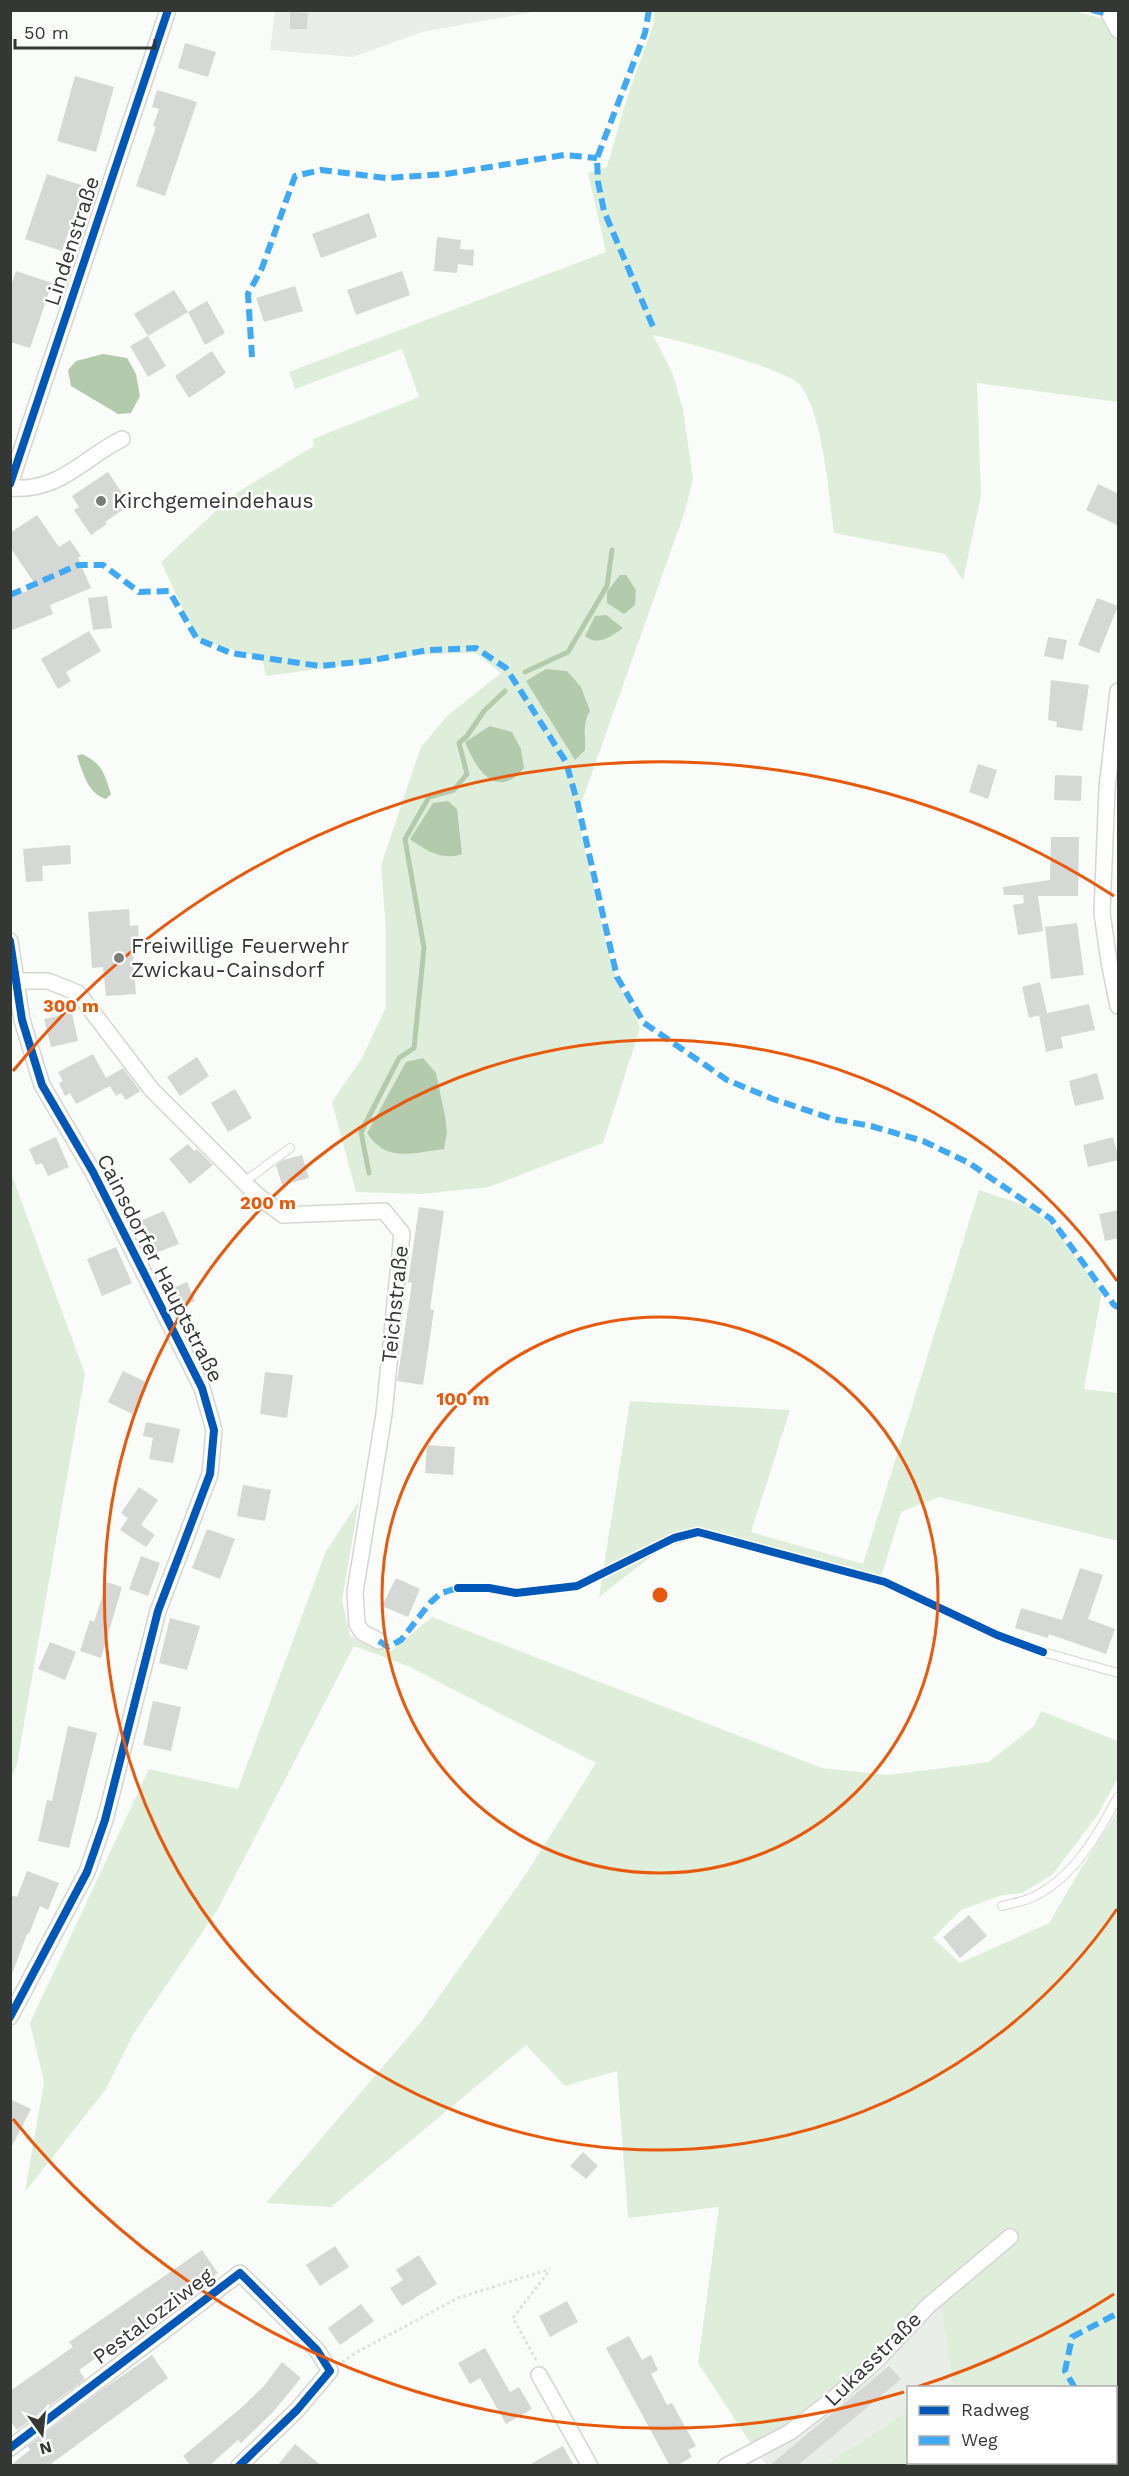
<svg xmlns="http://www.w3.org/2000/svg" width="1129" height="2476" font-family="'Work Sans',sans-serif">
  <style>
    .built { fill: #e9eee8 }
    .green { fill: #deeeda; fill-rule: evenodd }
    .water { fill: #b3cbac }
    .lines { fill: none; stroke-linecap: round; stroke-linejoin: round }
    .stream { stroke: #b3cbac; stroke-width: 5 }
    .building { fill: #d6d8d6 }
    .service-casing { stroke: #d5d6d4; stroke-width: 10 }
    .minor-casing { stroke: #d5d6d4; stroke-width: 18 }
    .path { stroke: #e0e1e0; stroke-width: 3; stroke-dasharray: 3 3; stroke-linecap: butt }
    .service { stroke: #fefffe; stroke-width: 8 }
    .minor { stroke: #fefffe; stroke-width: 15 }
    .quiet { stroke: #3fa9f5; stroke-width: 6; stroke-dasharray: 12 6; stroke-linecap: butt }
    .cycleway-casing { stroke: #fff; stroke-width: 11 }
    .cycleway { stroke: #0057b8; stroke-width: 8 }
    .ring { fill: none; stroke: #e8590c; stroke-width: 3 }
    .poi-dot { fill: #7a7c7a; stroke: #fff; stroke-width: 2 }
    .labels { text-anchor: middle; stroke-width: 5; stroke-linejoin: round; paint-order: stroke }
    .street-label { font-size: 21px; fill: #353735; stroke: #fff }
    .poi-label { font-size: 21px; fill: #353735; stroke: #fff; text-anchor: start }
    .centre { fill: #e8590c; stroke: #fff; stroke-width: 3 }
    .ring-label { font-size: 18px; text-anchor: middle; font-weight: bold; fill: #e8590c; stroke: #fff; stroke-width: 5; stroke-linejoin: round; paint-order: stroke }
  </style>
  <rect width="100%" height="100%" fill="#fafcf9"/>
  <g class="built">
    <path d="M 275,11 L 537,11 L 422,32 L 353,57 L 270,50 Z"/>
    <path d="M 939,2286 L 953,2387 L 908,2388 L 908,2411 L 825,2465 L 767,2465 L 755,2450 L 795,2419 Z"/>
  </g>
  <g class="green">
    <path d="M 1071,10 L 1118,23 L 1118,402 L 977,383 L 981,496 L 963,580 L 945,554 L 834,533 C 828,492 824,417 800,385 C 788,370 677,339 653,335 L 672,372 L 683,409 L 693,479 L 685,511 L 577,815 L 606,942 L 618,984 L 632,1008 L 640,1028 L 603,1143 L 489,1187 L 421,1194 L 356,1192 L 332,1102 L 362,1058 L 386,1007 L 386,930 L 381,866 L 421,747 L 447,716 L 501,673 L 476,653 L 428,654 L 266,676 L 262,658 L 197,639 L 161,562 L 233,495 L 314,446 L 313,439 L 419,397 L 402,349 L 295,389 L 289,372 L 606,252 L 588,173 L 607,167 L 626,101 L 653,26 L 655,11 ZM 526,681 L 584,721 L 586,735 L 569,752 L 563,737 ZM 406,1063 L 436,1074 L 447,1132 L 367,1133 Z"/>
    <path d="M 11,1173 L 85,1374 L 17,1764 L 11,1779 Z"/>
    <path d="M 979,1190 L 1024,1205 L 1049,1222 L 1102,1292 L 1084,1389 L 1118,1393 L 1118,1541 L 939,1497 L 901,1512 L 879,1584 L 701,1537 L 662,1548 L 599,1597 L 630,1401 L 790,1410 L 751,1532 L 863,1564 Z"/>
    <path d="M 359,1501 L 342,1600 L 350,1636 L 391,1651 L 432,1617 L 822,1768 L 888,1775 L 989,1762 L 1034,1726 L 1041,1711 L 1118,1741 L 1118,1778 L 1097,1816 L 1052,1875 L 1022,1893 L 1003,1895 L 961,1910 L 933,1938 L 960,1963 L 1049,1923 L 1080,1870 L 1118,1811 L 1118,2465 L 825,2465 L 908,2411 L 908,2462 L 1116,2462 L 1116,2388 L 953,2387 L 939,2288 L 929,2305 L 795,2419 L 755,2450 L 698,2363 L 719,2207 L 628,2218 L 617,2071 L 565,2086 L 526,2045 L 331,2207 L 266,2203 L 421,2022 L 526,1874 L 596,1763 L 408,1666 L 354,1646 L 218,1909 L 134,2033 L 106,2089 L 25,2192 L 44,2082 L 30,2023 L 149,1769 L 238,1789 L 326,1551 Z"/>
  </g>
  <g class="water">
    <path d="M 103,354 L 127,358 L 136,374 L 140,396 L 131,413 L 118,414 L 71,386 L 68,370 L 76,361 Z"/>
    <path d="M 620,575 L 626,575 L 636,590 L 635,605 L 624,614 L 607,603 L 607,592 Z"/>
    <path d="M 606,615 L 623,628 C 611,636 598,647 585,636 L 595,616 Z"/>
    <path d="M 546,669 L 567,671 L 581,687 L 590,711 C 582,723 586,736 585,750 L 575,760 L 526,681 Z"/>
    <path d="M 490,726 L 512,732 L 521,749 L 524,768 C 497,801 476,770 465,742 Z"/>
    <path d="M 82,754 C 103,764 104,773 111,794 L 106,799 C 88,794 83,773 77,756 Z"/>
    <path d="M 448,801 L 457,809 L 462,854 C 443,861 426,851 410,839 L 433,803 Z"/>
    <path d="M 423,1058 L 436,1073 L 445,1116 L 447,1132 L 444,1149 C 413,1153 386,1163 367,1133 L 406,1062 Z"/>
  </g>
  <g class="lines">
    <g class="stream">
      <path d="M 525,672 L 568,652 L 607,586 L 612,550"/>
      <path d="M 369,1173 L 361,1132 L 399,1058 L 414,1048 L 424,948 L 405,839 L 429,797 L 454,790 L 467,774 L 459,743 L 467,736 L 484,711 L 505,691"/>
    </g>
  </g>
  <g class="building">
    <path d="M 290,12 L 308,13 L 307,29 L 290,29 Z"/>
    <path d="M 185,43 L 216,52 L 208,77 L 178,68 Z"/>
    <path d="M 75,76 L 114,87 L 96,152 L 57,141 Z"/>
    <path d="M 157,90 L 197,102 L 165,196 L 136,186 L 156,127 L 153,126 L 159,109 L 152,107 Z"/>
    <path d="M 47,174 L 84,186 L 62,251 L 25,239 Z"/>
    <path d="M 369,213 L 377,237 L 321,258 L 312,234 Z"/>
    <path d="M 437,237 L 461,240 L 460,249 L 474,250 L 473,266 L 458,264 L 457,273 L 434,271 Z"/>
    <path d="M 16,271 L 52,283 L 30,348 L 10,342 L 10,289 Z"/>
    <path d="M 402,271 L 410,295 L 356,315 L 347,290 Z"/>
    <path d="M 295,286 L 303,311 L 264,322 L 256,298 Z"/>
    <path d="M 174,290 L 188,312 L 148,336 L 134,314 Z"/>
    <path d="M 207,301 L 225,333 L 205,345 L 188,312 Z"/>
    <path d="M 148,336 L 166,366 L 148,377 L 130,346 Z"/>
    <path d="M 212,351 L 226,373 L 189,398 L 175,376 Z"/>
    <path d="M 108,472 L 130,505 L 105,522 L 107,524 L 91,535 L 74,510 L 79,507 L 72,496 Z"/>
    <path d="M 1098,484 L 1119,494 L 1119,526 L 1086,510 Z"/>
    <path d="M 37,515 L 59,547 L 70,540 L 81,556 L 78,558 L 91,588 L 50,605 L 53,614 L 10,631 L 10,598 L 37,587 L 10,547 L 10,533 Z"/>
    <path d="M 107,596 L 112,628 L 93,630 L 88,598 Z"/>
    <path d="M 1097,598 L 1118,606 L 1099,653 L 1078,645 Z"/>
    <path d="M 89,631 L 101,651 L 66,672 L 71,681 L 58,689 L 41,659 Z"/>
    <path d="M 1048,637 L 1067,640 L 1063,660 L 1044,656 Z"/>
    <path d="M 1051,680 L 1089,685 L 1082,731 L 1056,727 L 1057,722 L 1048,720 Z"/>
    <path d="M 978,764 L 997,770 L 988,799 L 969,792 Z"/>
    <path d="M 1055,775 L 1082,776 L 1081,801 L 1054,800 Z"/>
    <path d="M 1051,837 L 1079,837 L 1078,896 L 1038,896 L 1043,931 L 1018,935 L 1013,905 L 1024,903 L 1023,895 L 1004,895 L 1003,887 L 1050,880 Z"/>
    <path d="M 70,845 L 71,864 L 42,866 L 43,881 L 26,882 L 23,849 Z"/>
    <path d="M 129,909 L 130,926 L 138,925 L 139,947 L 132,947 L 136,994 L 106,996 L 103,967 L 92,968 L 88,912 Z"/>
    <path d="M 1077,923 L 1084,975 L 1051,979 L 1045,927 Z"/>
    <path d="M 1040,982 L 1047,1013 L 1029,1018 L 1022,987 Z"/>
    <path d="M 1089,1004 L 1095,1030 L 1061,1037 L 1063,1048 L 1046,1052 L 1039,1015 Z"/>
    <path d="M 72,1013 L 78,1041 L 51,1047 L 44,1019 Z"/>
    <path d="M 93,1054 L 106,1078 L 123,1068 L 140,1091 L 126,1100 L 121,1093 L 116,1096 L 108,1083 L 110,1086 L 76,1104 L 70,1093 L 65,1096 L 59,1083 L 63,1081 L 58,1072 Z"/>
    <path d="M 197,1057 L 209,1076 L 180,1096 L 167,1077 Z"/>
    <path d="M 1097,1073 L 1104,1099 L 1075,1106 L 1069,1081 Z"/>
    <path d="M 235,1089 L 252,1118 L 228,1132 L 211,1103 Z"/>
    <path d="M 56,1137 L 69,1167 L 48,1176 L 42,1163 L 36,1165 L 29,1149 Z"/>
    <path d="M 1113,1137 L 1119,1160 L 1088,1167 L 1083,1145 Z"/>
    <path d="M 188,1144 L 194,1151 L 197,1149 L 213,1165 L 190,1184 L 169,1159 Z"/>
    <path d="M 302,1155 L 309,1178 L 282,1185 L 276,1165 L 283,1160 Z"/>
    <path d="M 419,1207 L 444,1211 L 430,1309 L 434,1310 L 423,1385 L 397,1381 L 412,1283 L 408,1282 Z"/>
    <path d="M 1119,1210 L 1119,1238 L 1105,1241 L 1099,1214 Z"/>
    <path d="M 164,1211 L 179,1244 L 153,1254 L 140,1221 Z"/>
    <path d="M 116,1247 L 132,1283 L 102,1296 L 87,1259 Z"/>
    <path d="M 187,1282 L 195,1301 L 174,1310 L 164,1292 Z"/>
    <path d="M 123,1371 L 148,1383 L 132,1414 L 108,1402 Z"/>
    <path d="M 265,1372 L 293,1375 L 287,1418 L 260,1414 Z"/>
    <path d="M 146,1422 L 180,1429 L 173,1463 L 149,1459 L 153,1438 L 143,1436 Z"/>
    <path d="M 427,1445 L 455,1447 L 453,1475 L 425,1473 Z"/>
    <path d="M 243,1485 L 271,1490 L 265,1521 L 237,1516 Z"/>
    <path d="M 139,1487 L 158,1500 L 141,1525 L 155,1535 L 146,1547 L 120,1530 L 128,1518 L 121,1513 Z"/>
    <path d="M 207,1529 L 235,1539 L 220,1579 L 192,1568 Z"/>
    <path d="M 141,1556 L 160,1563 L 148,1596 L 129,1589 Z"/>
    <path d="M 1080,1568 L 1103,1575 L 1088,1619 L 1115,1629 L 1106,1654 L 1049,1634 L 1048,1638 L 1015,1628 L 1021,1608 L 1062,1620 Z"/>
    <path d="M 396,1578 L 420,1589 L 408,1617 L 382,1606 Z"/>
    <path d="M 107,1582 L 122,1587 L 101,1658 L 80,1651 L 90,1620 L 94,1622 Z"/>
    <path d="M 170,1618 L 200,1626 L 187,1670 L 159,1663 Z"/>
    <path d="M 50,1642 L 76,1652 L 65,1680 L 38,1669 Z"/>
    <path d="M 153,1701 L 181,1707 L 171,1751 L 143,1745 Z"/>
    <path d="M 68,1726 L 97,1733 L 69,1848 L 38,1841 L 47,1800 L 52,1801 Z"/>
    <path d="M 27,1871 L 59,1883 L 48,1910 L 40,1906 L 29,1934 L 27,1934 L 12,1974 L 10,1895 L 17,1897 Z"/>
    <path d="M 969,1915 L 987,1936 L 960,1958 L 943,1937 Z"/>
    <path d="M 10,2099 L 31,2109 L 10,2150 Z"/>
    <path d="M 583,2152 L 598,2166 L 586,2179 L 570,2166 Z"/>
    <path d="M 335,2246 L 349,2267 L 320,2286 L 306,2265 Z"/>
    <path d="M 202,2250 L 218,2273 L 79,2370 L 85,2379 L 17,2430 L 10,2421 L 10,2391 L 73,2347 L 69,2342 Z"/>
    <path d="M 419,2255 L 437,2284 L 402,2306 L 390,2288 L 403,2280 L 396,2270 Z"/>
    <path d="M 567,2301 L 578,2322 L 550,2337 L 539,2316 Z"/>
    <path d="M 361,2304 L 374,2321 L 340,2345 L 328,2328 Z"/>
    <path d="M 629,2336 L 642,2360 L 651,2355 L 658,2370 L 651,2374 L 667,2405 L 672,2403 L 696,2446 L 688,2450 L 692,2457 L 676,2466 L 670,2466 L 606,2348 Z"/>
    <path d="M 485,2348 L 510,2392 L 519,2387 L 532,2409 L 506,2424 L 480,2378 L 470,2384 L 458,2363 Z"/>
    <path d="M 152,2355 L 168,2378 L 48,2466 L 10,2466 L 30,2450 L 28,2446 L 103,2389 Z"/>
    <path d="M 282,2362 L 301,2378 L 273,2412 L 241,2443 L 238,2440 L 209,2466 L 191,2466 L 183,2456 L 240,2409 L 264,2386 Z"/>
    <path d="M 889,2366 L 901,2379 L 797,2466 L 769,2466 Z"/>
    <path d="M 295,2444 L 322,2466 L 277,2466 Z"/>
    <path d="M 563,2446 L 574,2466 L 527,2466 Z"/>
  </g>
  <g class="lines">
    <g class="service-casing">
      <g id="service">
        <path d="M 244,1182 L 290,1148"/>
        <path d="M 1043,1652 L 1118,1673"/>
        <path d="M 1002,1906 C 1013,1903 1027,1901 1037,1895 C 1076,1874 1098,1834 1118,1797"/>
      </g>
    </g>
    <g class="minor-casing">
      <g id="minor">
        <path d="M 1107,10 L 1118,30"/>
        <path d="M 10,484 L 168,10"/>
        <path d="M 10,488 C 60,492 83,458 122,439"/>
        <path d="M 1118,691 L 1107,788 L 1102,913 L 1109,962 L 1118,1006"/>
        <path d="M 10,941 L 22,1020 L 42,1085 L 93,1172 L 202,1388 L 214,1430 L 210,1474 L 158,1611 L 105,1820 L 87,1872 L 10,2017"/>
        <path d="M 17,981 L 48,981 L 78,993 L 152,1090 L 257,1195 L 283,1215 L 384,1211 L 402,1233 L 384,1414 L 355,1592 L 357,1624 L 362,1632 L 379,1641"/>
        <path d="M 539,2375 L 590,2466"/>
        <path d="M 10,2448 L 240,2273 L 317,2350 L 330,2371 L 297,2410 L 239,2466"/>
        <path d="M 726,2466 L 790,2432 L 833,2399 L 876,2361 L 929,2305 L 1010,2237"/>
      </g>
    </g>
    <g class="path">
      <path d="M 536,2360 L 513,2318 L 549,2271"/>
      <path d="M 342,2362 L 357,2352 L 458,2298 L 550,2269"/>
    </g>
    <use href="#service" class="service"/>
    <use href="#minor" class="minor"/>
    <g class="quiet">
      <path d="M 649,10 L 645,33 L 597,158 L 598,182 L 604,211 L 654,329"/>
      <path d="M 1092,10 L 1108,14"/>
      <path d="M 252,357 L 248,294 L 262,268 L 295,176 L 321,170 L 386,178 L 446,174 L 564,155 L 597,158"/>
      <path d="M 10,595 L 78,565 L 103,565 L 139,592 L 169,591 L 197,639 L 231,653 L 320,666 L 368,661 L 428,650 L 476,648 L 506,668 L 566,762 L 578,805 L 617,977 L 644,1023 L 727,1080 L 773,1099 L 833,1119 L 871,1126 L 923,1141 L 969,1163 L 1051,1219 L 1114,1305 L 1118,1307"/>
      <path d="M 379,1641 L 388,1647 L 401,1640 L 430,1603 L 441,1593 L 458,1588"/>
      <path d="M 1075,2388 L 1065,2371 L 1072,2337 L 1118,2313"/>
      <path d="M 1116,2404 L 1118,2404"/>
    </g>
    <g class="cycleway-casing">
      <g id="cycleway">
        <path d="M 10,484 L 168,10"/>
        <path d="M 10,941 L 22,1020 L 42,1085 L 93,1172 L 202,1388 L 214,1430 L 210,1474 L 158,1611 L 105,1820 L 87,1872 L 10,2017"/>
        <path d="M 458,1588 L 489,1588 L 516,1593 L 577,1586 L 674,1538 L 698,1532 L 885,1582 L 997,1635 L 1043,1652"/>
        <path d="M 10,2448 L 240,2273 L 317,2350 L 330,2371 L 297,2410 L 239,2466"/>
      </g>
    </g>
    <use href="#cycleway" class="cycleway"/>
  </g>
  <g class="ring">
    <circle cx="660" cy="1595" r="278"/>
    <path d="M1117 1909A555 555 0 1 1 1117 1281"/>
    <path d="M1114 2294A833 833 0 0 1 917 2387M904 2392A833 833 0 0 1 13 2119M13 1071A833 833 0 0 1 1114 896"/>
  </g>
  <g class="poi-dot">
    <circle cx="101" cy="501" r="6"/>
    <circle cx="119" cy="958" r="6"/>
  </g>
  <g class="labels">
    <g class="street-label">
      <text transform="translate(72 241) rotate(-72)" y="7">Lindenstraße</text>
      <text transform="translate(160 1268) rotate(63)" y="7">Cainsdorfer Hauptstraße</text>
      <text transform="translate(395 1304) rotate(-84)" y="7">Teichstraße</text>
      <text transform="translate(153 2316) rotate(-37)" y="7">Pestalozziweg</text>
      <text transform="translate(873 2359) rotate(-44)" y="7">Lukasstraße</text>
    </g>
    <g class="poi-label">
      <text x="113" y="508">Kirchgemeindehaus</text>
      <text x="131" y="953">Freiwillige Feuerwehr<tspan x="131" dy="24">Zwickau-Cainsdorf</tspan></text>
    </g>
  </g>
  <circle cx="660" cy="1595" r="9" class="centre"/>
  <g class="ring-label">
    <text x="71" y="1012">300 m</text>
    <text x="268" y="1209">200 m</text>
    <text x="463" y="1405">100 m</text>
  </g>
  <rect width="1129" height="2476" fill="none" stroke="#353735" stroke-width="24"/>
  <rect x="907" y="2386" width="210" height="78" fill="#ffffff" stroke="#aeafae" stroke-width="1.5"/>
  <rect x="919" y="2406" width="30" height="9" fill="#0057b8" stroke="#aeafae" stroke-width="1.5"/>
  <text x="961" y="2416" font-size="18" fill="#353735">Radweg</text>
  <rect x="919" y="2436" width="30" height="9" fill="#3fa9f5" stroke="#aeafae" stroke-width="1.5"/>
  <text x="961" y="2446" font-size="18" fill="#353735">Weg</text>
  <g transform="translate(42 2434) rotate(165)" stroke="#ffffff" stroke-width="4.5" paint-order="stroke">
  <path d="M0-4.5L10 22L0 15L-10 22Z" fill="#353735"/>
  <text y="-9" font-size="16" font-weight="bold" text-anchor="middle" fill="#353735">N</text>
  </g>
  <path d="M15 39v9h140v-9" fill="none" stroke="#353735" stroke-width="3"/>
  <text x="24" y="39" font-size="18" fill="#353735" stroke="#ffffff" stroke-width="4.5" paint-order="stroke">50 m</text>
</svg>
